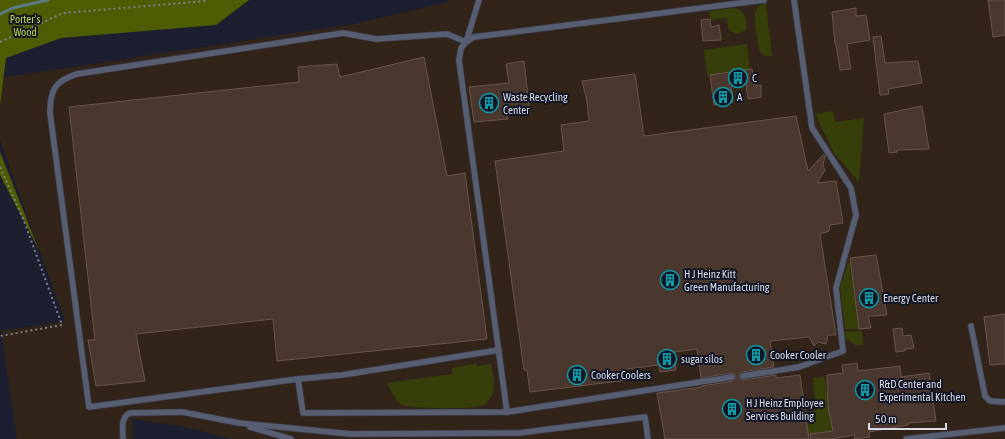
<svg xmlns="http://www.w3.org/2000/svg" width="1005" height="439" font-family="'Asap Condensed',sans-serif">
  <style>
    .industrial { fill: #322418 }
    .green { fill: #363f09 }
    .forest { fill: #4f5c03 }
    .lines { fill: none; stroke-linecap: round; stroke-linejoin: round }
    .stream { stroke: #5b7b86; stroke-width: 3 }
    .building { fill: #4a372e; stroke: #6a554c }
    .lane-casing { stroke: #383b49; stroke-width: 7 }
    .path { stroke: #7d818f; stroke-width: 2; stroke-dasharray: 2 3; stroke-linecap: butt }
    .lane { stroke: #585e71; stroke-width: 5.5 }
    .labels { text-anchor: middle; stroke-width: 4; stroke-linejoin: round; paint-order: stroke }
    .park-label { font-size: 11px; fill: #bed751; stroke: #121625 }
    .poi-label { font-size: 11px; fill: #d8dbe7; stroke: #121625; text-anchor: start }
  </style>
  <rect width="100%" height="100%" fill="#1b1f2f"/>
  <path class="industrial" d="M 450,0 L 1005,0 L 1005,439 L 233,439 L 180,426 L 132,419 L 133,439 L 17,439 L 1,331 L 65,321 L 0,140 L 0,78 L 354,24 L 448,2 Z"/>
  <g class="green">
    <path d="M 766,3 L 772,56 C 768,57 764,56 761,53 C 758,49 754,19 755,14 C 756,12 756,10 757,8 C 759,5 762,4 766,3 Z"/>
    <path d="M 734,8 C 745,10 748,19 746,30 L 737,34 C 728,31 728,28 727,18 L 710,20 L 709,11 Z"/>
    <path d="M 747,44 L 750,70 L 707,75 L 704,50 Z"/>
    <path d="M 833,111 L 835,122 L 864,118 L 859,182 L 834,153 L 815,114 Z"/>
    <path d="M 849,260 L 859,329 L 845,329 L 840,288 Z"/>
    <path d="M 862,331 L 863,345 L 855,345 L 845,338 L 844,332 Z"/>
    <path d="M 476,363 L 477,366 L 491,364 C 493,373 497,390 491,397 C 490,399 487,403 485,404 C 478,410 412,409 402,405 C 396,402 390,389 387,383 L 452,374 L 452,368 Z"/>
    <path d="M 825,377 L 828,406 L 833,431 L 809,434 L 807,425 L 810,422 L 808,412 L 816,410 L 813,378 Z"/>
  </g>
  <g class="forest">
    <path d="M 0,0 L 249,0 L 216,25 L 61,38 L 6,58 L 0,105 Z"/>
    <path d="M 0,152 L 39,250 L 0,175 Z"/>
  </g>
  <g class="lines">
    <path class="stream" d="M 0,14 L 13,8 L 48,0"/>
  </g>
  <g class="building">
    <path d="M 988,0 L 1005,0 L 1005,35 L 993,37 Z"/>
    <path d="M 856,8 L 856,16 L 866,15 L 870,40 L 847,44 L 851,69 L 840,70 L 836,44 L 835,44 L 832,12 Z"/>
    <path d="M 710,19 L 711,27 L 719,25 L 721,40 L 703,41 L 701,20 Z"/>
    <path d="M 881,36 L 885,63 L 918,61 L 922,83 L 888,89 L 889,94 L 880,95 L 873,37 Z"/>
    <path d="M 424,57 L 447,176 L 465,173 L 487,339 L 277,361 L 273,319 L 136,334 L 145,381 L 96,386 L 88,340 L 95,340 L 69,107 L 299,82 L 298,67 L 337,64 L 340,77 Z"/>
    <path d="M 524,61 L 530,114 L 507,115 L 508,119 L 474,122 L 469,87 L 509,83 L 506,64 Z"/>
    <path d="M 752,69 L 755,86 L 761,85 L 761,97 L 748,99 L 744,70 Z"/>
    <path d="M 730,72 L 733,102 L 714,105 L 710,75 Z"/>
    <path d="M 635,74 L 644,136 L 796,116 L 808,171 L 824,154 L 825,156 L 823,165 L 825,170 L 817,183 L 836,181 L 843,223 L 830,225 L 829,231 L 820,234 L 836,335 L 828,335 L 826,344 L 818,342 L 814,346 L 809,337 L 770,341 L 774,367 L 742,372 L 740,373 L 739,376 L 740,379 L 743,380 L 776,375 L 776,378 L 800,375 L 809,439 L 665,439 L 657,393 L 702,387 L 702,386 L 733,381 L 736,378 L 735,374 L 732,373 L 701,378 L 697,349 L 674,352 L 676,370 L 660,372 L 659,365 L 626,369 L 628,380 L 530,392 L 527,370 L 524,370 L 495,161 L 564,151 L 561,125 L 589,121 L 587,101 L 582,81 Z"/>
    <path d="M 922,106 L 929,149 L 897,150 L 897,152 L 889,153 L 884,114 Z"/>
    <path d="M 876,255 L 887,315 L 868,316 L 871,328 L 859,329 L 850,258 Z"/>
    <path d="M 1005,314 L 1005,364 L 990,365 L 984,317 Z"/>
    <path d="M 902,328 L 903,336 L 911,335 L 914,348 L 905,349 L 905,351 L 896,352 L 893,329 Z"/>
    <path d="M 857,363 L 858,371 L 900,366 L 901,377 L 929,373 L 936,421 L 908,423 L 908,425 L 869,432 L 870,437 L 854,439 L 855,435 L 831,439 L 811,439 L 810,434 L 833,431 L 828,406 L 827,375 L 843,373 L 842,365 Z"/>
  </g>
  <g class="lines">
    <g class="lane-casing">
      <g id="lane">
        <path d="M 479,0 L 466,42 L 461,48 L 459,60 L 507,412"/>
        <path d="M 466,42 L 447,34 L 376,39 L 343,33 L 77,74 C 54,81 50,91 50,113 L 89,407 L 298,379 L 303,413 L 507,412 L 732,377"/>
        <path d="M 466,42 L 474,37 L 764,0"/>
        <path d="M 971,326 L 985,396 L 990,401 L 1005,402"/>
        <path d="M 743,376 L 799,367 L 843,351 L 836,288 L 856,215 L 851,188 L 812,128 L 794,0"/>
        <path d="M 298,379 L 342,375 L 499,350"/>
        <path d="M 250,427 L 291,439"/>
        <path d="M 123,439 C 123,430 120,417 130,413 L 182,412 L 239,423 L 351,434 L 519,433 L 645,417 L 648,439"/>
        <path d="M 906,439 L 1005,428"/>
      </g>
    </g>
    <g class="path">
      <path d="M 0,42 L 63,13 L 206,1 L 208,0"/>
      <path d="M 0,167 L 24,221 L 62,325 L 0,336"/>
    </g>
    <use href="#lane" class="lane"/>
  </g>
  <defs>
    <g id="building-ring" transform="scale(1)"><circle r="9.5" fill="#121625" stroke="#0f9aa8" stroke-width="1.5"/><path d="M-4-6H4V6H1V3H-1V6H-4ZM-2.5-4.3h1.7v1.8h-1.7ZM.8-4.3h1.7v1.8H.8ZM-2.5-1h1.7V.8h-1.7ZM.8-1h1.7V.8H.8Z" fill="#0f9aa8"/></g>
  </defs>
  <g fill-rule="evenodd">
    <use href="#building-ring" x="738" y="78"/>
    <use href="#building-ring" x="723" y="97"/>
    <use href="#building-ring" x="489" y="103"/>
    <use href="#building-ring" x="670" y="280"/>
    <use href="#building-ring" x="869" y="298"/>
    <use href="#building-ring" x="756" y="355"/>
    <use href="#building-ring" x="667" y="359"/>
    <use href="#building-ring" x="577" y="375"/>
    <use href="#building-ring" x="865" y="390"/>
    <use href="#building-ring" x="732" y="409"/>
  </g>
  <g class="labels">
    <g class="park-label">
      <text x="25" y="23">Porter's<tspan x="25" dy="13">Wood</tspan></text>
    </g>
    <g class="poi-label">
      <text x="752" y="82">C</text>
      <text x="503" y="101">Waste Recycling<tspan x="503" dy="13">Center</tspan></text>
      <text x="737" y="101">A</text>
      <text x="684" y="278">H J Heinz Kitt<tspan x="684" dy="13">Green Manufacturing</tspan></text>
      <text x="883" y="302">Energy Center</text>
      <text x="770" y="359">Cooker Cooler</text>
      <text x="681" y="363">sugar silos</text>
      <text x="591" y="379">Cooker Coolers</text>
      <text x="879" y="388">R&amp;D Center and<tspan x="879" dy="13">Experimental Kitchen</tspan></text>
      <text x="746" y="407">H J Heinz Employee<tspan x="746" dy="13">Services Building</tspan></text>
    </g>
  </g>
  <path d="M869 423v6h77v-6" fill="none" stroke="#d8dbe7" stroke-width="2"/>
  <text x="875" y="423" font-size="12" fill="#d8dbe7" stroke="#121625" stroke-width="3" paint-order="stroke">50 m</text>
</svg>
